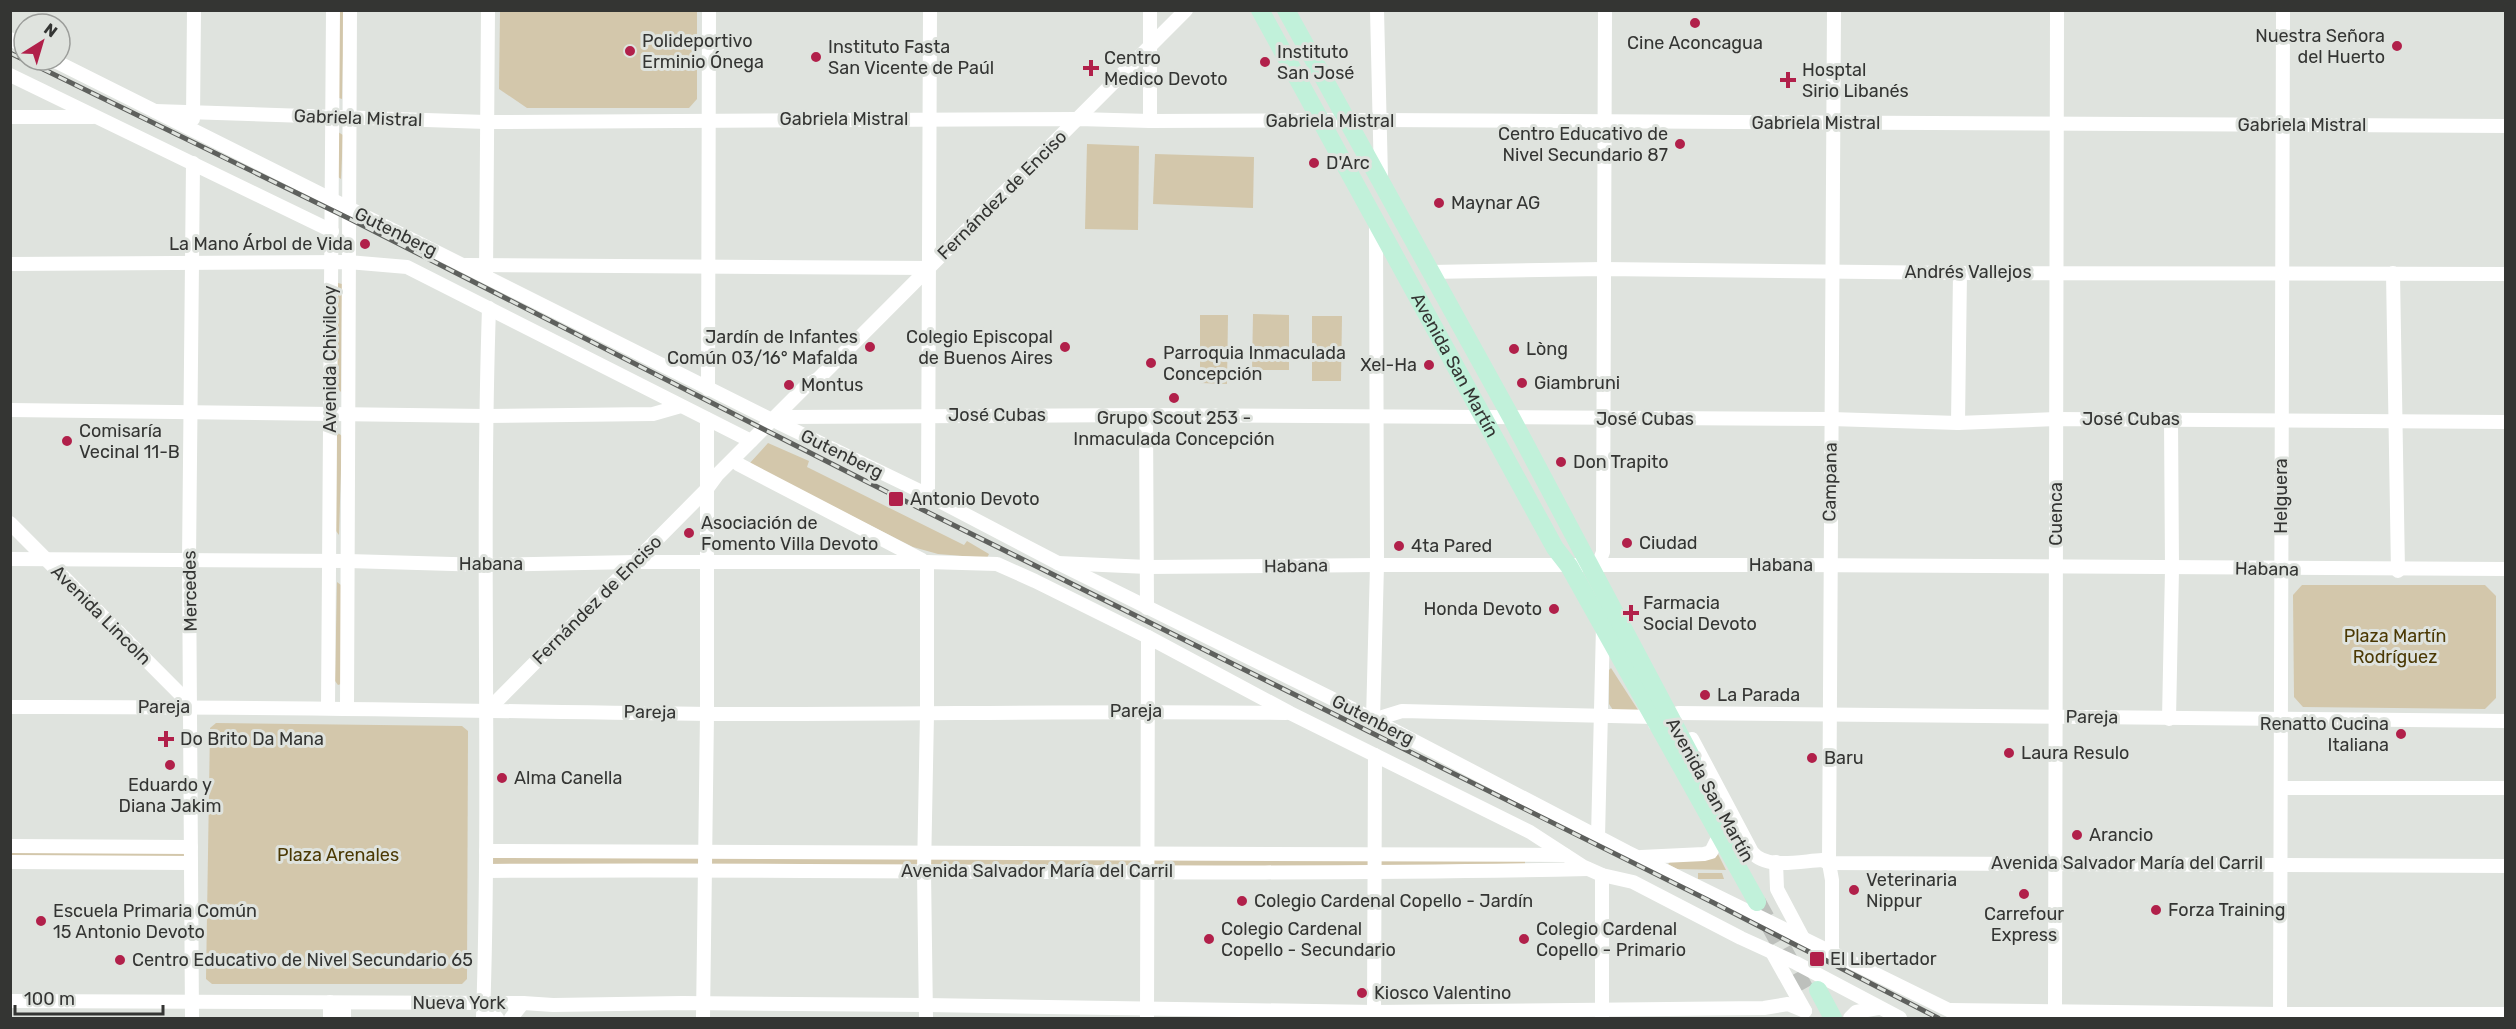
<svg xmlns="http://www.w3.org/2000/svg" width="2516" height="1029" font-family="Rubik,sans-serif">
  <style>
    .green { fill: #d3c7ab }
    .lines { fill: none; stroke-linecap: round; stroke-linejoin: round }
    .major-tunnel { stroke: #bdc0bc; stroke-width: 18; stroke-dasharray: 18 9; stroke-linecap: butt }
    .minor { stroke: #fff; stroke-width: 14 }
    .major { stroke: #c1f1da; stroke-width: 18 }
    .rail-casing { stroke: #5e605d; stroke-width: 5 }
    .rail { stroke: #dfe3de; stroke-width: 3; stroke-dasharray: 9; stroke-linecap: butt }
    .poi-dot { fill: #b1204a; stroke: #dfe3de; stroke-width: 2 }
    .labels { text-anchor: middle; stroke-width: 6; stroke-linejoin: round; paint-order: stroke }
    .poi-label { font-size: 18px; fill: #343533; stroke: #dfe3de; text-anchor: start }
    .street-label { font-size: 18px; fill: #343533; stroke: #dfe3de }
    .park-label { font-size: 18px; fill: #4b3904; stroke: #dfe3de }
  </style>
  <rect width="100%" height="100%" fill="#dfe3de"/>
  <g class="green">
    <path d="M 338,11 L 344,11 L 342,99 L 339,98 Z"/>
    <path d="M 500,11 L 697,11 L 697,99 L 689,108 L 527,108 L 499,89 Z"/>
    <path d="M 338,132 L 343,135 L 341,179 L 338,177 Z"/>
    <path d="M 1087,144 L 1139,146 L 1138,230 L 1085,229 Z"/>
    <path d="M 1155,154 L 1254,157 L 1253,208 L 1153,204 Z"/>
    <path d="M 338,283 L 342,284 L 341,392 L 337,388 Z"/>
    <path d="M 1253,314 L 1289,315 L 1289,370 L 1252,370 Z"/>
    <path d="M 1200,315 L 1228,315 L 1227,384 L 1200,383 Z"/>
    <path d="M 1312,316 L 1342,316 L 1341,381 L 1312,381 Z"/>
    <path d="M 337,432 L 342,436 L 339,535 L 336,531 Z"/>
    <path d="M 768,443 L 809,461 L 807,467 L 964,545 L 967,541 L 989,554 L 987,558 L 938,554 L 913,547 L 749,464 Z"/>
    <path d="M 337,582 L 341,585 L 341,684 L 338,685 L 335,681 Z"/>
    <path d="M 2302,585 L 2485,585 L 2496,596 L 2496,698 L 2485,709 L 2303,707 L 2294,697 L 2293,595 Z"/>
    <path d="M 1611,668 L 1640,713 L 1613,710 L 1609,704 L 1609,670 Z"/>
    <path d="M 216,723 L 462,726 L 468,731 L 467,979 L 462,984 L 212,984 L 206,979 L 210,728 Z"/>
    <path d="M 11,846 L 191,847 L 191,863 L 11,862 Z"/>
    <path d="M 486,851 L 1525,856 L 1525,870 L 486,871 Z"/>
    <path d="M 1718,854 L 1726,870 L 1677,869 L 1668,864 L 1672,860 L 1710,859 Z"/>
    <path d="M 1698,873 L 1722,873 L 1724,879 L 1698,879 Z"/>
  </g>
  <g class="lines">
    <path class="major-tunnel" d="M 1757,902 L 1808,995"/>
    <g class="minor">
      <path d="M 1377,10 L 1381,178"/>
      <path d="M 10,39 L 24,46"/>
      <path d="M 53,60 L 772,420"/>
      <path d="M 10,75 L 332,231"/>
      <path d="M 155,111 L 486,122 L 1078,119 L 1150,121 L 1378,120 L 2506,126"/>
      <path d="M 10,117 L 93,117"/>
      <path d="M 193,119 L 194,10"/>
      <path d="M 1150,121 L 1150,10"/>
      <path d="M 10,264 L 348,262 L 407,267 L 751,441"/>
      <path d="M 466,265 L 929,268"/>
      <path d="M 1430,272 L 1603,269 L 1960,273 L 2506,274"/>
      <path d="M 2393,273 L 2398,571"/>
      <path d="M 486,275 L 488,10"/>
      <path d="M 708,389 L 709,10"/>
      <path d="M 10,410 L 486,416 L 653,414 L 681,406"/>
      <path d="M 1146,415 L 1147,608"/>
      <path d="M 785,417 L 1146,415 L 1831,419 L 1958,423 L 2056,419 L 2506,422"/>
      <path d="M 779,423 L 928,495 L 1058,563 L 1355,710 L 1627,852 L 1965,1018"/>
      <path d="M 1958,423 L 1960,273"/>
      <path d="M 738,464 L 922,560"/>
      <path d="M 928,495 L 930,10"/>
      <path d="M 10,523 L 192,706"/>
      <path d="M 10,559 L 348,561 L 487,565 L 635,562 L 927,562 L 997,564 L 1035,581 L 1148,637 L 1290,713 L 1530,832 L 1584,867 L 1602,875 L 1633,882 L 1741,938 L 1796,963 L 1900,1018"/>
      <path d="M 1058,563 L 1148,567 L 1377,565 L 1790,565 L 2506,569"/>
      <path d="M 1598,565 L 1603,552 L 1605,10"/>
      <path d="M 10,707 C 244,706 476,711 709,714 C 902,715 1094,710 1286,713"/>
      <path d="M 347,707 L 350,10"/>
      <path d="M 328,708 L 333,10"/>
      <path d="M 488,710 L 706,490 L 717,475 L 807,385 L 818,379 L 1186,10"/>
      <path d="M 1678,713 L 2506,721"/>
      <path d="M 2169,719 L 2172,569 L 2171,419"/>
      <path d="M 1373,720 L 1402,711 L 1654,717 L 1655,724"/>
      <path d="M 1373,720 L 1377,565 L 1376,224"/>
      <path d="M 1692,739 L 1752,852 C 1766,870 1801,861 1822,860 L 1829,863 L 2506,866"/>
      <path d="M 2281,788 L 2506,788"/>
      <path d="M 1598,837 L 1603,626"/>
      <path d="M 10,846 L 191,847"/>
      <path d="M 486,851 L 1565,855"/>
      <path d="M 1641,857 L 1704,854 L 1711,852 L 1716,842"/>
      <path d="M 10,862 L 191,863"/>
      <path d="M 1776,862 L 1777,889 L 1804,940"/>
      <path d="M 486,871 C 853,868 1221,877 1588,869"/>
      <path d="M 1772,952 L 1805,1011"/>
      <path d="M 1832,953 L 1832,880 L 1829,863 L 1834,10"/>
      <path d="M 10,1001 L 523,1003 L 553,1005 L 682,1003 L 926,1005 L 1374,1012 L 1764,1008 L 1788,1004 L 1805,1011"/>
      <path d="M 484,1003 L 497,1018"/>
      <path d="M 1950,1010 L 2279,1014 L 2506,1014"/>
      <path d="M 192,1018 L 189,560 L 193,163"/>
      <path d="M 330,1018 L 330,1002"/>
      <path d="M 344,1018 L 344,1003"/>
      <path d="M 483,1018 C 491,782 481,545 489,308"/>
      <path d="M 511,1018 L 523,1003"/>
      <path d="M 703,1018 L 707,714 L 707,419"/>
      <path d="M 926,1018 L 924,871 L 927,714 L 927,562"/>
      <path d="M 1147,1018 L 1148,637"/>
      <path d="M 1374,1018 L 1375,755"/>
      <path d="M 1602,1018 L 1602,875"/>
      <path d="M 1850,1018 L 1856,1012 L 1878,1008"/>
      <path d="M 2055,1018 L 2057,10"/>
      <path d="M 2280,1018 L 2283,10"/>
    </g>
    <g class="major">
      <path id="s1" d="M 1260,10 L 1555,548 L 1569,566 L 1757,902"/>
      <path d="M 1286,10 L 1511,417 L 1692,758"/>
      <path d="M 1818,990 L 1833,1018"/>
    </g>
    <g class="rail-casing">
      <path id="rail" d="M 10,53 L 348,218 L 897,497 L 1714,903 L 1938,1018"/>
    </g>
    <use href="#rail" class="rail"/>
  </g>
  <g class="poi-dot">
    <circle cx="1695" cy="23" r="6"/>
    <circle cx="2397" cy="46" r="6"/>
    <circle cx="630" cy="51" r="6"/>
    <circle cx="816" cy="57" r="6"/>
    <circle cx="1265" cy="62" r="6"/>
    <path d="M1088 59h6v6h6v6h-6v6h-6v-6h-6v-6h6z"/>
    <path d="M1785 71h6v6h6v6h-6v6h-6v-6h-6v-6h6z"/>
    <circle cx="1680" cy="144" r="6"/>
    <circle cx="1314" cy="163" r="6"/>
    <circle cx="1439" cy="203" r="6"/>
    <circle cx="365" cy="244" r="6"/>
    <circle cx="870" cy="347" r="6"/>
    <circle cx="1065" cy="347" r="6"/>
    <circle cx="1514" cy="349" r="6"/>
    <circle cx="1151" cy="363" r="6"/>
    <circle cx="1429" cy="365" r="6"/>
    <circle cx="1522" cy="383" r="6"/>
    <circle cx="789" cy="385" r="6"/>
    <circle cx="1174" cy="398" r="6"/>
    <circle cx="67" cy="441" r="6"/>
    <circle cx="1561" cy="462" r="6"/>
    <rect x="888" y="491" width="16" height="16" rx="3"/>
    <circle cx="689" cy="533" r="6"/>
    <circle cx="1627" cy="543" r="6"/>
    <circle cx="1399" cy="546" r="6"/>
    <circle cx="1554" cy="609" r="6"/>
    <path d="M1628 604h6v6h6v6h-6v6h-6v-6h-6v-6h6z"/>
    <circle cx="1705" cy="695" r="6"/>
    <circle cx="2401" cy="734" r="6"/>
    <path d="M163 730h6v6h6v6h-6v6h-6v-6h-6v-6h6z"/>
    <circle cx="2009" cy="753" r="6"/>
    <circle cx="1812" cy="758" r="6"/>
    <circle cx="170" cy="765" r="6"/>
    <circle cx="502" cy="778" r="6"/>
    <circle cx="2077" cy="835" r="6"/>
    <circle cx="1854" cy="890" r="6"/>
    <circle cx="2024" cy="894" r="6"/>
    <circle cx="1242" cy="901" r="6"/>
    <circle cx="2156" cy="910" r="6"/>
    <circle cx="41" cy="921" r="6"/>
    <circle cx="1209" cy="939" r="6"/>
    <circle cx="1524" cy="939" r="6"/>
    <rect x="1809" y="951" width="16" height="16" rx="3"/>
    <circle cx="120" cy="960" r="6"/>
    <circle cx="1362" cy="993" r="6"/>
  </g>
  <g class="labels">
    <g class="poi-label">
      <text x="2385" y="42" text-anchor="end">Nuestra Señora<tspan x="2385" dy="21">del Huerto</tspan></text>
      <text x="642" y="47">Polideportivo<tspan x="642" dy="21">Erminio Ónega</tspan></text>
      <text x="1695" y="49" text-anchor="middle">Cine Aconcagua</text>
      <text x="828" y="53">Instituto Fasta<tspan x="828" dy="21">San Vicente de Paúl</tspan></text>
      <text x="1277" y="58">Instituto<tspan x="1277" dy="21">San José</tspan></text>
      <text x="1104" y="64">Centro<tspan x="1104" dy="21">Medico Devoto</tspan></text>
      <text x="1802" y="76">Hosptal<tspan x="1802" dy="21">Sirio Libanés</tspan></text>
      <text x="1668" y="140" text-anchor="end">Centro Educativo de<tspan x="1668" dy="21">Nivel Secundario 87</tspan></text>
      <text x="1326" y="169">D'Arc</text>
      <text x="1451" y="209">Maynar AG</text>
      <text x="353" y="250" text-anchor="end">La Mano Árbol de Vida</text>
      <text x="858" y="343" text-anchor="end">Jardín de Infantes<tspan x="858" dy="21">Común 03/16° Mafalda</tspan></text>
      <text x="1053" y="343" text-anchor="end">Colegio Episcopal<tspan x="1053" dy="21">de Buenos Aires</tspan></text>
      <text x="1526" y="355">Lòng</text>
      <text x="1163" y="359">Parroquia Inmaculada<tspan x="1163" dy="21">Concepción</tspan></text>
      <text x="1417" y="371" text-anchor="end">Xel-Ha</text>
      <text x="1534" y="389">Giambruni</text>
      <text x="801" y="391">Montus</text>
      <text x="1174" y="424" text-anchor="middle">Grupo Scout 253 -<tspan x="1174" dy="21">Inmaculada Concepción</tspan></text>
      <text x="79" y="437">Comisaría<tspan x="79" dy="21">Vecinal 11-B</tspan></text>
      <text x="1573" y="468">Don Trapito</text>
      <text x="910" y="505">Antonio Devoto</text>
      <text x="701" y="529">Asociación de<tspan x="701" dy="21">Fomento Villa Devoto</tspan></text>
      <text x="1639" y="549">Ciudad</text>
      <text x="1411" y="552">4ta Pared</text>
      <text x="1643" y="609">Farmacia<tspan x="1643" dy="21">Social Devoto</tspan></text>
      <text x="1542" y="615" text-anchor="end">Honda Devoto</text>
      <text x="1717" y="701">La Parada</text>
      <text x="2389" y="730" text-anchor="end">Renatto Cucina<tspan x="2389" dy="21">Italiana</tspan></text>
      <text x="180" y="745">Do Brito Da Mana</text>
      <text x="2021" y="759">Laura Resulo</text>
      <text x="1824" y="764">Baru</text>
      <text x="514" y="784">Alma Canella</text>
      <text x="170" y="791" text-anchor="middle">Eduardo y<tspan x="170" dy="21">Diana Jakim</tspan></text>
      <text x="2089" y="841">Arancio</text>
      <text x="1866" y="886">Veterinaria<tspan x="1866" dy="21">Nippur</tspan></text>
      <text x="1254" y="907">Colegio Cardenal Copello - Jardín</text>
      <text x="2168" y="916">Forza Training</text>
      <text x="53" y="917">Escuela Primaria Común<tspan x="53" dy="21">15 Antonio Devoto</tspan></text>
      <text x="2024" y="920" text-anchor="middle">Carrefour<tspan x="2024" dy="21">Express</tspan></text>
      <text x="1221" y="935">Colegio Cardenal<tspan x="1221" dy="21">Copello - Secundario</tspan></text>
      <text x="1536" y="935">Colegio Cardenal<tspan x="1536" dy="21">Copello - Primario</tspan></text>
      <text x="1830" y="965">El Libertador</text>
      <text x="132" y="966">Centro Educativo de Nivel Secundario 65</text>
      <text x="1374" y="999">Kiosco Valentino</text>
    </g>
    <g class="street-label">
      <text transform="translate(358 118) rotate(2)" y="6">Gabriela Mistral</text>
      <text x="844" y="125">Gabriela Mistral</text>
      <text x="1330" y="127">Gabriela Mistral</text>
      <text x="1816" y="129">Gabriela Mistral</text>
      <text x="2302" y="131">Gabriela Mistral</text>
      <text transform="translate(1002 195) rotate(-45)" y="6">Fernández de Enciso</text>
      <text transform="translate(396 232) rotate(26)" y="6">Gutenberg</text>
      <text x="1968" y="278">Andrés Vallejos</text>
      <text transform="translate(330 359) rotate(-90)" y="6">Avenida Chivilcoy</text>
      <text dy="6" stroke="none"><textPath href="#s1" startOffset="405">Avenida San Martín</textPath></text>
      <text x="997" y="421">José Cubas</text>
      <text x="1645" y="425">José Cubas</text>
      <text x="2131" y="425">José Cubas</text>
      <text transform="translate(842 454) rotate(26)" y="6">Gutenberg</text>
      <text transform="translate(1830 482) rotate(-89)" y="6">Campana</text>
      <text transform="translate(2281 496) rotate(-90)" y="6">Helguera</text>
      <text transform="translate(2056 514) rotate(-90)" y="6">Cuenca</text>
      <text x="491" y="570">Habana</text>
      <text x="1781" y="571">Habana</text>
      <text transform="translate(1296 566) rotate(-1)" y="6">Habana</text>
      <text transform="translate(2267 569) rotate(1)" y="6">Habana</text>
      <text transform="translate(190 591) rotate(-91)" y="6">Mercedes</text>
      <text transform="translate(597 600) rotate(-45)" y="6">Fernández de Enciso</text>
      <text transform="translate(101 615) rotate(45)" y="6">Avenida Lincoln</text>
      <text x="164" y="713">Pareja</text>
      <text x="1136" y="717">Pareja</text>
      <text transform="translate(650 712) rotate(1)" y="6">Pareja</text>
      <text transform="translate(2092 717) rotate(1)" y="6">Pareja</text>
      <text transform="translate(1373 720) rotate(27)" y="6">Gutenberg</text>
      <text transform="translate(1710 790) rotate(61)" y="6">Avenida San Martín</text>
      <text x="2127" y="869">Avenida Salvador María del Carril</text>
      <text x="1037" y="877">Avenida Salvador María del Carril</text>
      <text x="459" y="1009">Nueva York</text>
    </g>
    <g class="park-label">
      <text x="2395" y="642">Plaza Martín<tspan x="2395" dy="21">Rodríguez</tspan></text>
      <text x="338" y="861">Plaza Arenales</text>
    </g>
  </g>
  <rect width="2516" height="1029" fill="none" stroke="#343533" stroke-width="24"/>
  <g transform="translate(42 42) rotate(37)"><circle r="28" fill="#dfe3de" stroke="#9b9d9a" stroke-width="1.5"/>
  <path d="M0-4.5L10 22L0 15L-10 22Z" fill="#b1204a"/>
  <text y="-9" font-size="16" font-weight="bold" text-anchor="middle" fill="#343533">N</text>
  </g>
  <path d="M15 1005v9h148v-9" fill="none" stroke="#343533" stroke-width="3"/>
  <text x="24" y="1005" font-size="18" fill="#343533" stroke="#dfe3de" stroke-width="4.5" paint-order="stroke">100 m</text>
</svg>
